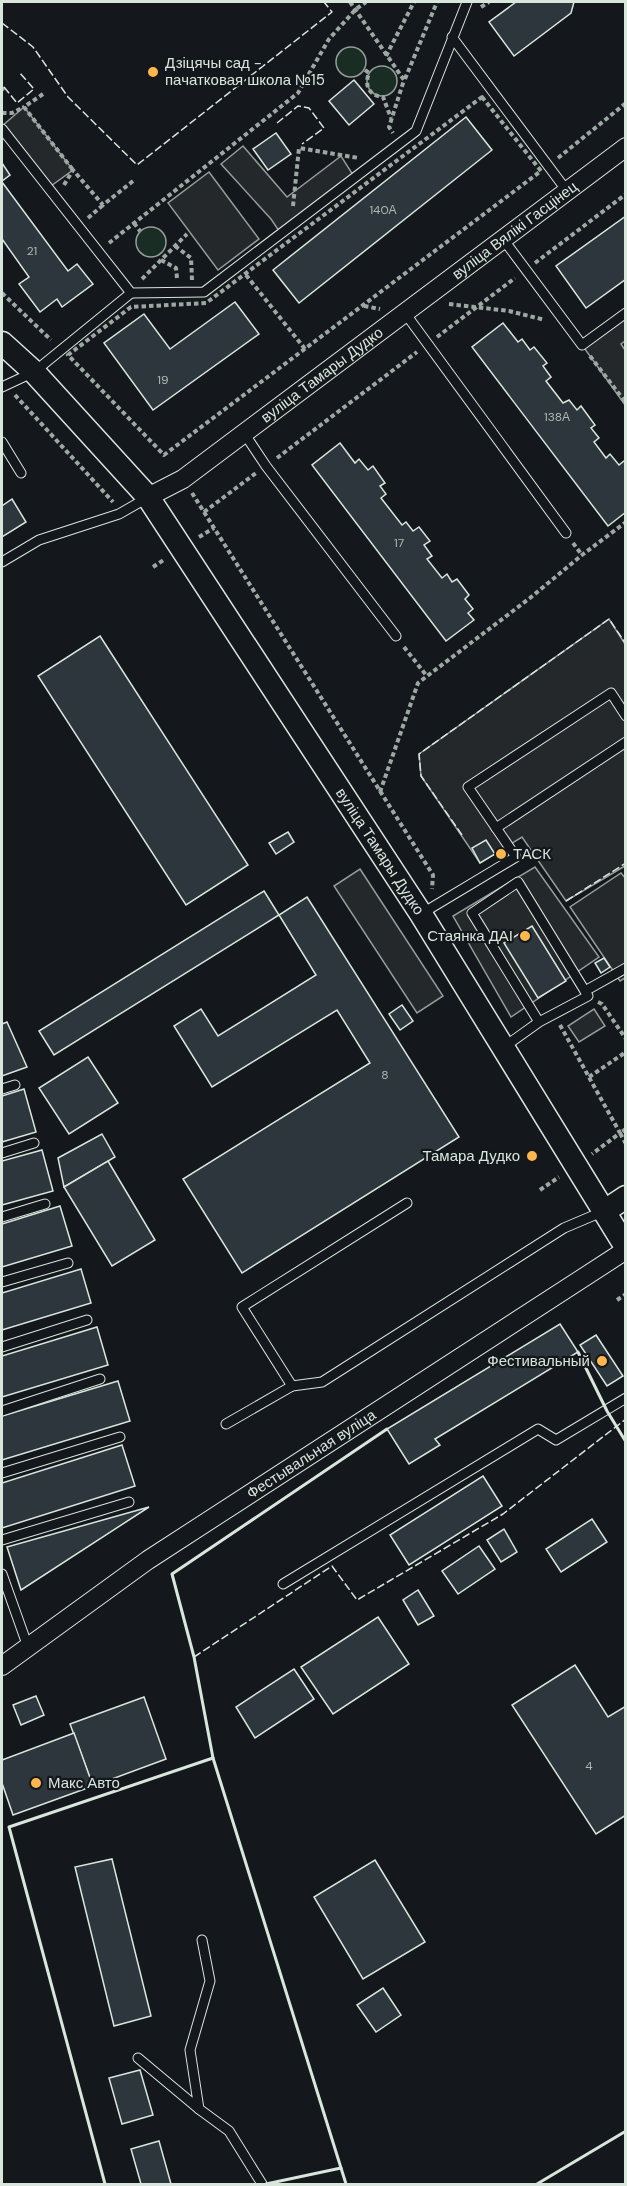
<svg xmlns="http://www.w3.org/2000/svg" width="627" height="2186" font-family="'DM Sans',sans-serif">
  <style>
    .green { fill: #1a2d24; stroke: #939e99; stroke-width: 1.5 }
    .parking { fill: #24282b; stroke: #939e99; stroke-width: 1.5 }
    .building { fill: #2c363c; stroke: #d8e6dc; stroke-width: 1.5 }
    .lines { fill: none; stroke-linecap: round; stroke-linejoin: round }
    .service-casing { stroke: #d8e6dc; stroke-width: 11 }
    .minor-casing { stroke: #d8e6dc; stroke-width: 20 }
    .tertiary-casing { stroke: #d8e6dc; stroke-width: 25 }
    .path { stroke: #9da8a2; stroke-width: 4; stroke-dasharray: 4.5 3; stroke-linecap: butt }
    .service { stroke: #14181c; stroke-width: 9 }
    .minor { stroke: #14181c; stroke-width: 18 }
    .tertiary { stroke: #14181c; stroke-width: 22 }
    .fence { stroke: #d8e6dc; stroke-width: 1.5; stroke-dasharray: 8 3; stroke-linecap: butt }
    .wall { stroke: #d8e6dc; stroke-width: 3 }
    .poi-dot { fill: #ffb74d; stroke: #14181c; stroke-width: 2 }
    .labels { text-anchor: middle; stroke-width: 4.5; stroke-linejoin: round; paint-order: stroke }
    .number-label { font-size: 12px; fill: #adbab4 }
    .poi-label { font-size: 15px; fill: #d8e6dc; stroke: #14181c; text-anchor: start }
    .street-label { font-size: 15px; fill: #d8e6dc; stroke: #14181c }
  </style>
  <rect width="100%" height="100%" fill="#14181c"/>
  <g class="green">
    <circle cx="351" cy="62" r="15"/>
    <circle cx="382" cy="81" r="15"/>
    <circle cx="151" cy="242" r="15"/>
  </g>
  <g class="parking">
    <path d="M 24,107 L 73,170 L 48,188 L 2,126 Z"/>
    <path d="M 243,146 L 287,197 L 341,156 L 355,178 L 281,234 L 271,219 L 221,164 Z"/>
    <path d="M 209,172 L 259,239 L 218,270 L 168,203 Z"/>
    <path d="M 625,313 L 625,341 L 621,344 L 625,350 L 625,405 L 582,345 Z"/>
    <path d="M 609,619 L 625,644 L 625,866 L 566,901 L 522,837 L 480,863 L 421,776 L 419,754 Z"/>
    <path d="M 535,867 L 599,957 L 511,1017 L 453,916 Z"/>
    <path d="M 360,869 L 443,996 L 417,1013 L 334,886 Z"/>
    <path d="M 621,873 L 626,879 L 625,978 L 620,981 L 570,907 Z"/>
    <path d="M 594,1009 L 605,1026 L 579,1042 L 568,1026 Z"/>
  </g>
  <g class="building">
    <path d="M 516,2 L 574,2 L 571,13 L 514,56 L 489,22 Z"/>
    <path d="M 354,80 L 374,104 L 349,125 L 329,101 Z"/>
    <path d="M 466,117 L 492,150 L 299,303 L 273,270 Z"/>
    <path d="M 276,133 L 291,154 L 268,170 L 253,149 Z"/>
    <path d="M 2,163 L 10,175 L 2,181 Z"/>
    <path d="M 2,182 L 68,271 L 77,264 L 93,284 L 62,307 L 57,299 L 40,312 L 19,284 L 29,277 L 2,239 Z"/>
    <path d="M 626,216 L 626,279 L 586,308 L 556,266 Z"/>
    <path d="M 235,302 L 259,334 L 153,410 L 104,343 L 144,314 L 170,349 Z"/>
    <path d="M 503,323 L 518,342 L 522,339 L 530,350 L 534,347 L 547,363 L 543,366 L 551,377 L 546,381 L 563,403 L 569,400 L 577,410 L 581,406 L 595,425 L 591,428 L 599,438 L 594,442 L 606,458 L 610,454 L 619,465 L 624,461 L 626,463 L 626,512 L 608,526 L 472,347 Z"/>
    <path d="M 340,443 L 355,463 L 359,459 L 368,470 L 373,466 L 385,483 L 380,486 L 386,494 L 381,498 L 402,525 L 406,522 L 413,531 L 419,527 L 430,541 L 424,545 L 432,556 L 427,559 L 442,578 L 447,574 L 452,582 L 457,579 L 469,595 L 465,599 L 473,609 L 468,613 L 474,620 L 446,641 L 312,465 Z"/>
    <path d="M 12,499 L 26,522 L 2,537 L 2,506 Z"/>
    <path d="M 100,636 L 248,865 L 186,905 L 38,676 Z"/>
    <path d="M 288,832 L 294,842 L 276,854 L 269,843 Z"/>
    <path d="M 486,840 L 495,854 L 480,863 L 472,848 Z"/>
    <path d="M 504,849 L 507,854 L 498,859 L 495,855 Z"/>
    <path d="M 264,891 L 279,915 L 54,1055 L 39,1031 Z"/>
    <path d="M 307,897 L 459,1137 L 242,1273 L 183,1179 L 370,1063 L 337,1010 L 212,1087 L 174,1026 L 201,1009 L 218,1036 L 316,975 L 279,915 Z"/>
    <path d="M 532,926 L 566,981 L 538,998 L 504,943 Z"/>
    <path d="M 604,958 L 610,967 L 601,973 L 595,963 Z"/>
    <path d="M 402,1005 L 413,1021 L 400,1030 L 389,1014 Z"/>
    <path d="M 7,1022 L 27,1067 L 2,1076 L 2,1024 Z"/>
    <path d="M 88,1057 L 118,1103 L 69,1134 L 39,1088 Z"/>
    <path d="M 24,1089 L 36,1132 L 2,1142 L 2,1096 Z"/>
    <path d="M 102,1134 L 115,1157 L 64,1187 L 58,1158 Z"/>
    <path d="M 42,1150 L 53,1191 L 2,1205 L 2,1161 Z"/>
    <path d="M 108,1161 L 155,1240 L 112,1266 L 64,1187 Z"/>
    <path d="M 60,1206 L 72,1246 L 2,1267 L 2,1224 Z"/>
    <path d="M 81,1269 L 91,1303 L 2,1330 L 2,1293 Z"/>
    <path d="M 560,1324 L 578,1352 L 435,1439 L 440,1445 L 409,1464 L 387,1429 Z"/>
    <path d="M 97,1327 L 108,1365 L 2,1397 L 2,1356 Z"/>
    <path d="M 596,1335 L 623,1376 L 607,1386 L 580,1345 Z"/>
    <path d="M 118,1381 L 130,1421 L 2,1460 L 2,1416 Z"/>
    <path d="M 122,1445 L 135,1486 L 2,1528 L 2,1483 Z"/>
    <path d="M 483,1476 L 502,1506 L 409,1565 L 390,1535 Z"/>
    <path d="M 149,1507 L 21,1590 L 7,1547 Z"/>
    <path d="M 592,1519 L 607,1542 L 561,1572 L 546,1549 Z"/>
    <path d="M 504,1529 L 517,1552 L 501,1562 L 487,1540 Z"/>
    <path d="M 479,1546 L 495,1569 L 458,1594 L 442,1571 Z"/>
    <path d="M 418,1590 L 434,1616 L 418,1625 L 403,1600 Z"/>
    <path d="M 378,1617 L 409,1664 L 333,1714 L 301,1667 Z"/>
    <path d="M 575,1665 L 608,1717 L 626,1706 L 626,1815 L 596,1834 L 512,1705 Z"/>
    <path d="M 294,1669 L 314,1699 L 255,1738 L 236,1707 Z"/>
    <path d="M 36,1696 L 44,1715 L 21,1725 L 13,1705 Z"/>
    <path d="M 144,1697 L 166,1759 L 93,1786 L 70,1724 Z"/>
    <path d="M 74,1733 L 93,1786 L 13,1815 L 2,1783 L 2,1760 Z"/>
    <path d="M 112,1859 L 151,2016 L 114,2026 L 75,1867 Z"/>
    <path d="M 375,1860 L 425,1942 L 363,1979 L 314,1897 Z"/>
    <path d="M 383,1988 L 401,2015 L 376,2032 L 357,2005 Z"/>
    <path d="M 140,2070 L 153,2115 L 122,2124 L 109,2078 Z"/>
    <path d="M 159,2141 L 171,2184 L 141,2184 L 131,2149 Z"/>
  </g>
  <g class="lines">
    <g class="service-casing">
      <g id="service">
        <path d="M 452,37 L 567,191"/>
        <path d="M 2,129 L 131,293 L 204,292 L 416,131 L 467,2"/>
        <path d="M 503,239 L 582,345 L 626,313"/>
        <path d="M 405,313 L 566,533"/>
        <path d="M 2,387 L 34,372 L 131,293"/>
        <path d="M 244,433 L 266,466 L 396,636"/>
        <path d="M 2,442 L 21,473"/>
        <path d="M 2,562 L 39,540 L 119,514 L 147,498"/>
        <path d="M 496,828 L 626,742"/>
        <path d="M 421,914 L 516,857 L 468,787 L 611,693 L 626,716"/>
        <path d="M 585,991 L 626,968"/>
        <path d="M 504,1047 L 539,1022 L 588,996 L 518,882 L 472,913 L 539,1022"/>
        <path d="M 2,1089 L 15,1085"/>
        <path d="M 2,1153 L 34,1143"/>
        <path d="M 407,1203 L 242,1307 L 292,1386 L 322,1382 L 564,1228 L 604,1211"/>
        <path d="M 2,1217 L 45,1204"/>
        <path d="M 2,1282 L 68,1263"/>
        <path d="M 2,1347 L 87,1320"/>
        <path d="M 2,1411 L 100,1379"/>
        <path d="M 226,1424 L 292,1386"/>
        <path d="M 2,1473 L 120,1437"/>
        <path d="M 2,1540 L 129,1502"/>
        <path d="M 2,1574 L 28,1647"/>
        <path d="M 283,1584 L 538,1429 L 556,1440 L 626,1398"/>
        <path d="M 138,2058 L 199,2109 L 190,2050 L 210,1981 L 202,1940"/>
        <path d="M 199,2109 L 229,2131 L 262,2184"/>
      </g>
    </g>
    <g class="minor-casing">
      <g id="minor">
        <path id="s1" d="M 148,497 L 183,479 L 626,147"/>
        <path id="s2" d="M 2,1666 L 148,1560 L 626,1250"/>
      </g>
    </g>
    <g class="tertiary-casing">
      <g id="tertiary">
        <path id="s3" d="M 2,343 L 34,372 L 148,497 L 421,914 L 626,1247"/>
        <path d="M 605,1211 L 626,1197"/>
      </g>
    </g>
    <g class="path">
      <path d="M 350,2 L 404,80 L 389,127 L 393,133"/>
      <path d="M 481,7 L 489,2"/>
      <path d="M 386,56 L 414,2"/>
      <path d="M 365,70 L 369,73 C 364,85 369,96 383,97 L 391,118"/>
      <path d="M 405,79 L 437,2"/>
      <path d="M 2,90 L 4,87"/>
      <path d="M 43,94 L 24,107 L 73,170"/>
      <path d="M 482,97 L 541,171 L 164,455 L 68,355 L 131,307 L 206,303 Z"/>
      <path d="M 2,113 L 12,113 L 24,107"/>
      <path d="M 558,158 L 626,103"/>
      <path d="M 64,185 L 73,170 L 103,205 L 133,181"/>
      <path d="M 293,206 L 299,148 L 359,158"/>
      <path d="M 88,218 L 103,205"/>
      <path d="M 134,223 L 140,231"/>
      <path d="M 109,243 L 298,93 L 329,39 L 356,9 L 366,2"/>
      <path d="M 175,246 L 191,258 L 192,280"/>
      <path d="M 161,260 L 176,268 L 177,278"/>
      <path d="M 535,263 L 626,194"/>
      <path d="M 246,275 L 305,349"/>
      <path d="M 142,279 L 187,234"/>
      <path d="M 2,293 L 51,340"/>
      <path d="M 449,304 L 509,311 L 545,320"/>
      <path d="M 364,306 L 380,309"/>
      <path d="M 437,337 L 515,278"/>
      <path d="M 590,356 L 626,403"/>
      <path d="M 15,395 L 113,502"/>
      <path d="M 277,458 L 417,352"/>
      <path d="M 192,493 L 433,875 L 432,889"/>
      <path d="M 204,512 L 256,473"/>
      <path d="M 199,537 L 214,528"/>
      <path d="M 573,543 L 582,555"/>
      <path d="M 153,567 L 165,559"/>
      <path d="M 404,647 L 426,675"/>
      <path d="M 380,792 L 418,683 L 530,598 L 582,555 L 626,522"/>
      <path d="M 598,1002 L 602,1004 L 626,1039"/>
      <path d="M 560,1025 L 620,1133 L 592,1154"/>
      <path d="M 589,1077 L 626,1052"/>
      <path d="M 626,1129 L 620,1133 L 626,1144"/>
      <path d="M 540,1190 L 559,1177"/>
      <path d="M 617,1300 L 626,1294"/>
    </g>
    <use href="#service" class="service"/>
    <use href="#minor" class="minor"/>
    <use href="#tertiary" class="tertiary"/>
    <g class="fence">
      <path d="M 2,23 L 33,47 L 68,97 L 137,165 L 332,12 L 324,2"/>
      <path d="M 4,87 L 17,103 L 34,89 L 20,73"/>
      <path d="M 277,123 L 298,106 L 309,108 L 324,128 L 302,144"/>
      <path d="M 462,835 L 421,776 L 419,754 L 609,619 L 626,644"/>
      <path d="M 566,901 L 626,863"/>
      <path d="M 194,1657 L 332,1566 L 357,1600 L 503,1514 L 626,1419"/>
    </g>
    <g class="wall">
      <path d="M 578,1352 L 607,1411 L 626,1442"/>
      <path d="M 105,2184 L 9,1827 L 213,1758"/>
      <path d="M 266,2184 L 341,2168"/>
      <path d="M 346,2184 L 213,1758 L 194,1657 L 172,1574 L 387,1429"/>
      <path d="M 537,2184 L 626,2131"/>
    </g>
  </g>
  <g class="poi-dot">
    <circle cx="153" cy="72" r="6"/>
    <circle cx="501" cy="854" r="6"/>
    <circle cx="525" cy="936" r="6"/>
    <circle cx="532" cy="1156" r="6"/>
    <circle cx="602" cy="1361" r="6"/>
    <circle cx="36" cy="1783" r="6"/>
  </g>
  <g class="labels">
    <g class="number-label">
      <text x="383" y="214">140А</text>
      <text x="32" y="255">21</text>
      <text x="163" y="384">19</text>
      <text x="557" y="421">138А</text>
      <text x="399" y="547">17</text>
      <text x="385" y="1079">8</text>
      <text x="589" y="1770">4</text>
    </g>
    <g class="poi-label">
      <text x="165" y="68">Дзіцячы сад -<tspan x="165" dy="17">пачатковая школа №15</tspan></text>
      <text x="513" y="859">ТАСК</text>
      <text x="513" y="941" text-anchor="end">Стаянка ДАІ</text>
      <text x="520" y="1161" text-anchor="end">Тамара Дудко</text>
      <text x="590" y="1366" text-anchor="end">Фестивальный</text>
      <text x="48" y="1788">Макс Авто</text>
    </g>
    <g class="street-label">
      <text dy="5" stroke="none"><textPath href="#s1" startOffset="454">вуліца Вялікі Гасцінец</textPath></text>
      <text dy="5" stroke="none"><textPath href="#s1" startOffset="213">вуліца Тамары Дудко</textPath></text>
      <text dy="5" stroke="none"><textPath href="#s3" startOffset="636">вуліца Тамары Дудко</textPath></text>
      <text dy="5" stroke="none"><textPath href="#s2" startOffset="375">Фестывальная вуліца</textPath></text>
    </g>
  </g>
  <rect width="627" height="2186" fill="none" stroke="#d8e6dc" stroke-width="6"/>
</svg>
